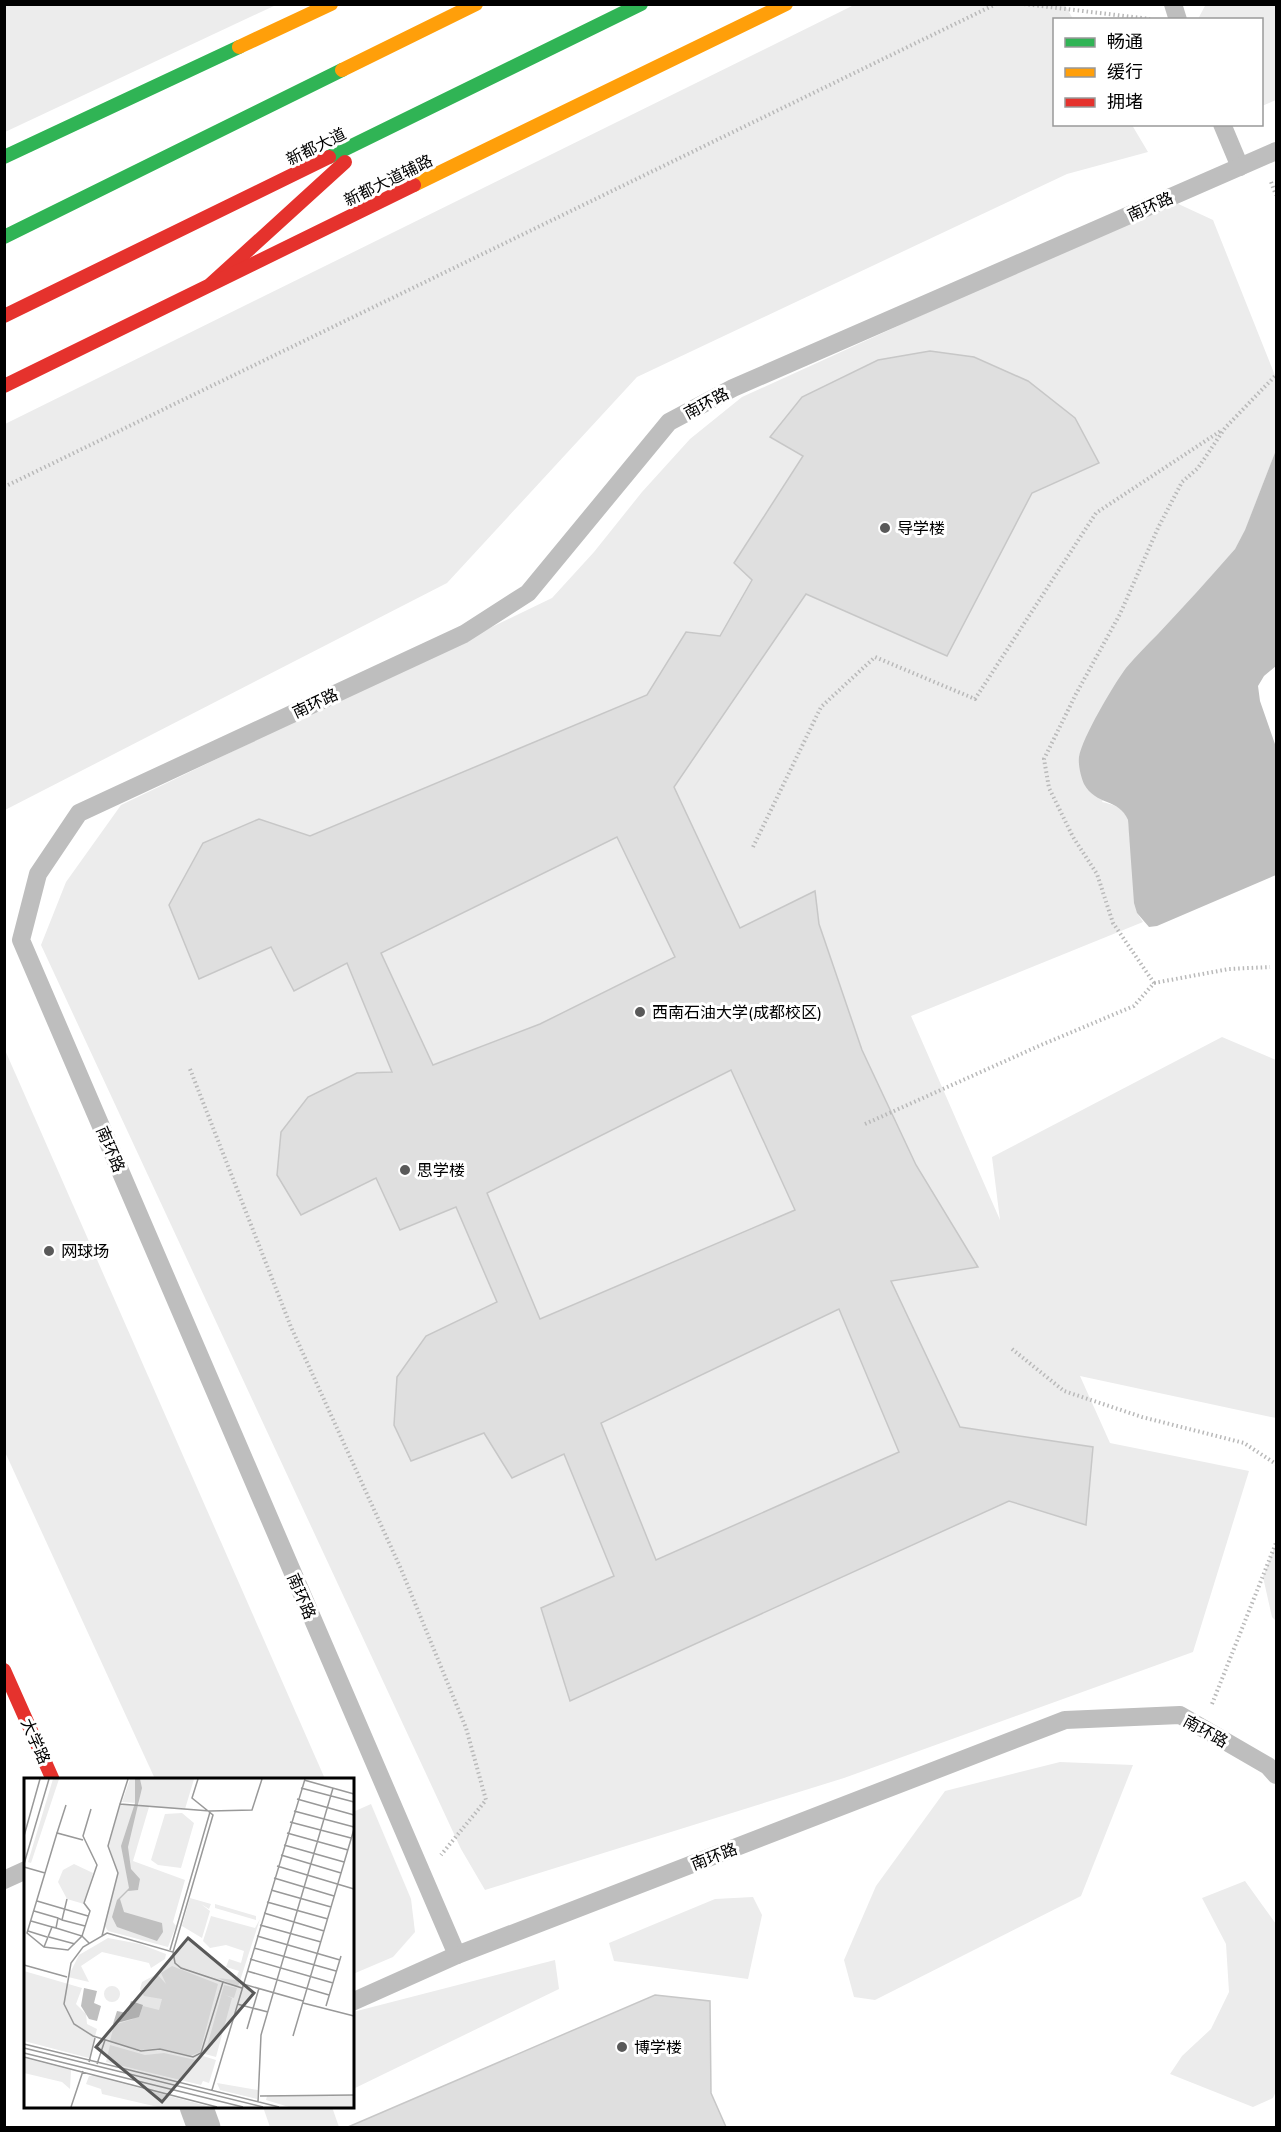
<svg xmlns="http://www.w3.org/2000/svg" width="1281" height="2132" font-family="Mulish,'Noto Sans SC',sans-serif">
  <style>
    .green { fill: #ececec }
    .water { fill: #bfbfbf }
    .building { fill: #dfdfdf; stroke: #c7c7c7; stroke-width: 1.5; fill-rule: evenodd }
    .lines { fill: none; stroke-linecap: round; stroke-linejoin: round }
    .path { stroke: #b9b9b9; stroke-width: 4; stroke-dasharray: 1.5 3; stroke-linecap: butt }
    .lane { stroke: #bebebe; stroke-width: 18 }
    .street { stroke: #bebebe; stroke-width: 33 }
    .fast { stroke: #30b455; stroke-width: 14 }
    .slow { stroke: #ff9f0a; stroke-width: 14 }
    .jam { stroke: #e5322d; stroke-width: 14 }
    .poi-dot { fill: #595959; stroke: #fff; stroke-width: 2 }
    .labels { text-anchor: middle; stroke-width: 6; stroke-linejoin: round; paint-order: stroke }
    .street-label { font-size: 16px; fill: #000; stroke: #fff }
    .poi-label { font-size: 16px; fill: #000; stroke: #fff; text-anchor: start }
    .inset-road { fill: none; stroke: #999; stroke-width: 1.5 }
    .view { fill: #595959; fill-opacity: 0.15; stroke: #595959; stroke-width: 3 }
    .inset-edge { fill: none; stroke: #000; stroke-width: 3 }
  </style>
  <rect width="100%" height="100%" fill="#fff"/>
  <g class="green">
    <path d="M 5,4 L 276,4 L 276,5 L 5,132 Z"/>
    <path d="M 856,4 L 1065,5 L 1073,19 L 1054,20 L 1054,124 L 1132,125 L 1148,152 L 1067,174 L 637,377 L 447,583 L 5,810 L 5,424 Z"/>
    <path d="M 1206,4 L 1276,5 L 1276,100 L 1262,106 L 1262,20 L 1198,19 Z"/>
    <path d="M 1172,201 L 1213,220 L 1276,378 L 1276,450 L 1245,531 L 1235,549 L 1218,569 L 1102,802 C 1115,805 1123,807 1128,820 L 1137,913 L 1143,922 L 911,1016 L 1000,1220 L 992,1157 L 1222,1037 L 1276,1060 L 1276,1418 L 1080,1376 L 1110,1443 L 1249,1471 L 1193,1652 L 844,1778 L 485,1890 L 461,1849 L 41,945 L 66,882 L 121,805 L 552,598 L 594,552 L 642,492 L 690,439 L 742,397 Z"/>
    <path d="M 5,1050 L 325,1779 L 155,1779 L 5,1452 Z"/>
    <path d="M 1276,1543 L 1276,1621 L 1272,1617 L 1263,1577 Z"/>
    <path d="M 1060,1762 L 1133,1765 L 1081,1896 L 875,2000 L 854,1997 L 844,1960 L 876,1886 L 945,1791 Z"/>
    <path d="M 371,1804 L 411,1899 L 415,1932 L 393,1957 L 353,1974 L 353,1812 Z"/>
    <path d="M 1245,1881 L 1276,1924 L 1276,2091 L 1273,2098 L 1253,2107 L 1170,2074 L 1182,2056 L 1211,2029 L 1229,1992 L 1226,1944 L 1202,1898 Z"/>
    <path d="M 753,1897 L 762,1915 L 748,1979 L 614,1961 L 609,1943 L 715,1899 Z"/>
    <path d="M 555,1960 L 559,1989 L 353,2089 L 353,2012 Z"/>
    <path d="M 263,2107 L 332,2107 L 339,2127 L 270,2127 Z"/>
  </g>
  <path class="water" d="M 1276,450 L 1276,666 L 1264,676 L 1258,686 L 1260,701 L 1276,747 L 1276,875 L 1157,926 L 1149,927 L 1137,913 L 1134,903 L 1128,820 C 1119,798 1096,806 1084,784 C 1081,777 1078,765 1079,757 C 1082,738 1114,684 1126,668 C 1136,656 1147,645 1158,634 C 1184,606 1210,578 1235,549 L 1245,530 Z"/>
  <g class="building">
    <path d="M 930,351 L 974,357 L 1028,381 L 1075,418 L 1099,463 L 1032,493 L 947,656 L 806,594 L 674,787 L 740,928 L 815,891 L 819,924 L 862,1050 L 916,1165 L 978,1267 L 891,1281 L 960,1427 L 1093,1447 L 1086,1525 L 1009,1501 L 570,1701 L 541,1608 L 614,1576 L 564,1454 L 512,1478 L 484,1433 L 411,1461 L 394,1425 L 397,1377 L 426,1336 L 497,1302 L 456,1207 L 400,1230 L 376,1178 L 301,1215 L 277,1175 L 281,1132 L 308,1097 L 357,1073 L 392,1072 L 347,963 L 294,991 L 271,947 L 199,979 L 169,905 L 203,843 L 259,819 L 310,836 L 647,695 L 686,632 L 720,636 L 752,580 L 734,563 L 803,456 L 770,437 L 802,397 L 878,360 ZM 617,837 L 675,957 L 540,1024 L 433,1065 L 381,953 ZM 731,1070 L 795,1210 L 540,1319 L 487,1193 ZM 839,1309 L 899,1452 L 656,1560 L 601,1423 Z"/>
    <path d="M 655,1995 L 710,2001 L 711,2093 L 726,2127 L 348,2127 Z"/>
  </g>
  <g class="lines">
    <g class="path">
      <path d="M 1024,4 L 1150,19"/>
      <path d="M 1271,182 L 1276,195"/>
      <path d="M 4,487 L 996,4"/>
      <path d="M 753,847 L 821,707 L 875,657 L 975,699 L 1096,513 L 1222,430"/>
      <path d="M 1154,983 L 1229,969 L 1270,967"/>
      <path d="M 190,1069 L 291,1327 L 401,1569 L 466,1728 L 486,1800 L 441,1855"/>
      <path d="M 865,1124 L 1041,1045 L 1134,1006 L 1154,983 L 1113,923 L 1097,874 L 1073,837 L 1049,788 L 1044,759 L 1076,694 L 1120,614 L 1158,528 L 1182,482 L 1198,468 L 1225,428 L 1276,375"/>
      <path d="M 1012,1349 L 1064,1391 L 1142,1417 L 1244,1443 L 1276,1464"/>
      <path d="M 1212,1704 L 1276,1543"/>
    </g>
    <g class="lane">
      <path d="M 1173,4 L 1178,20"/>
      <path d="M 1222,124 L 1240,167"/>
      <path d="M 1276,151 L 733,388 L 669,422 L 528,593 L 464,634 L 79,813 L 38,874 L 21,940 L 457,1955 L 1065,1720 L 1180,1715 L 1268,1766 L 1276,1775"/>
      <path d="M 4,1880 L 26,1870"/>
      <path d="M 352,2002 L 457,1955"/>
    </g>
    <path class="street" d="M 196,2106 L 204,2128"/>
    <g class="fast">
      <path d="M 4,157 L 239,47"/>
      <path d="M 329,157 L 641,4"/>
      <path d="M 4,237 L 342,70"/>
    </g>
    <g class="slow">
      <path d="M 239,47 L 331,4"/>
      <path d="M 342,70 L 476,4"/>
      <path d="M 414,185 L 786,4"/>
    </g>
    <g class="jam">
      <path d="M 211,284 L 345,162"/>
      <path d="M 4,316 L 329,157"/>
      <path d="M 4,386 L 414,185"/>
      <path d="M 4,1670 L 53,1780"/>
    </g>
  </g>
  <g class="poi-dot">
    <circle cx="885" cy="528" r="6"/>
    <circle cx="640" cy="1012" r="6"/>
    <circle cx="405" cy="1170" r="6"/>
    <circle cx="49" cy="1251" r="6"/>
    <circle cx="622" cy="2047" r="6"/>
  </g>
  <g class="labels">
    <g class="street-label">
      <text transform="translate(316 146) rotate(-26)" y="6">新都大道</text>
      <text transform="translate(388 180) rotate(-26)" y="6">新都大道辅路</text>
      <text transform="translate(1150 206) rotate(-24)" y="6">南环路</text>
      <text transform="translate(706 403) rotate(-28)" y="6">南环路</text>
      <text transform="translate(315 703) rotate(-25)" y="6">南环路</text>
      <text transform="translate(111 1149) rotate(67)" y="6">南环路</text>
      <text transform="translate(302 1596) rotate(67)" y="6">南环路</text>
      <text transform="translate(1206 1731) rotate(29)" y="6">南环路</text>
      <text transform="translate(36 1741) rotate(66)" y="6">大学路</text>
      <text transform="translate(714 1856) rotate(-21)" y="6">南环路</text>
    </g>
    <g class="poi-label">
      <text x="897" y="534">导学楼</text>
      <text x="652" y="1018">西南石油大学(成都校区)</text>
      <text x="417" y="1176">思学楼</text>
      <text x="61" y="1257">网球场</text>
      <text x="634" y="2053">博学楼</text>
    </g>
  </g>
  <g transform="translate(24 1778)">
    <rect width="330" height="330" fill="#fff"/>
    <path d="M 29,1 L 35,1 L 7,85 L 4,84 ZM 106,1 L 111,1 L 111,25 L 98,24 ZM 116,1 L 170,1 L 161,31 L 125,29 L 109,83 L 161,102 L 149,144 L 152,148 L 144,169 L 84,153 L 80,147 L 94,95 L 85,68 L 96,26 L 115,28 ZM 158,35 L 170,45 L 157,90 L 134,87 L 127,82 L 141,36 ZM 50,86 L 69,95 L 60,126 L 43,121 L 34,104 L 39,92 ZM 166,120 L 187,126 L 185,131 L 177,126 L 186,133 L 178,160 L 158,148 ZM 191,126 L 232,138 L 232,142 L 191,130 ZM 187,138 L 231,150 L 236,141 L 214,209 L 194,200 L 211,202 L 215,193 L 202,189 L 205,181 L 217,185 L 220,173 L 202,167 L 186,170 L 179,163 ZM 84,160 L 116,166 L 142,176 L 141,181 L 127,190 L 125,185 L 78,174 L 57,188 L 65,204 L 44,199 L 55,177 ZM 148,188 L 194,206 L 176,274 L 166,278 L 135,270 L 117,272 L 86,263 L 90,247 L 109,241 L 119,228 L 135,232 L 138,221 L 120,218 L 116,211 L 118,204 L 133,196 L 142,206 L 137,195 ZM 0,193 L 58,210 L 52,226 L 62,236 L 63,246 L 73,251 L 65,280 L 0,263 ZM 200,207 L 213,210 L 210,220 L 201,217 L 208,220 L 192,279 L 181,276 ZM80 216a8 8 0 1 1 16 0a8 8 0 1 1-16 0ZM 86,267 L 121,277 L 140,275 L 172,282 L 179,278 L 192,282 L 185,305 L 179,303 L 177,307 L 82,284 ZM 0,280 L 47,292 L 46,311 L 38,304 L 0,295 ZM 65,298 L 70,298 L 187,329 L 134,329 L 78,316 L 77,311 L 62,306 ZM 193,305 L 234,312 L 233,321 L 196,312 ZM 330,317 L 330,329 L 265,329 L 242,322 L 243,318 Z" fill="#ececec"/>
    <path d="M 111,1 L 116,1 L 118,10 L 104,69 L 107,91 L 116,101 L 114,112 L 104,113 L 96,121 L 100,134 L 138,145 L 139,154 L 133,163 L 93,149 L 88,139 L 93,122 L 105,110 L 97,68 L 111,25 ZM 60,210 L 73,213 L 70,225 L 77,228 L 73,243 L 65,241 L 57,228 ZM 107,223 L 119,227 L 115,239 L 89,246 L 93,233 L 103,235 Z" fill="#bfbfbf"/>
    <path class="inset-road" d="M 104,1 L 96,26 L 186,33 L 228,32 L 238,1M 280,2 L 330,16M 277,10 L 330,24M 273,21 L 330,37M 270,33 L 330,49M 266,44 L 327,60M 33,55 L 42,27M 263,55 L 324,72M 0,58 L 16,1M 260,67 L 320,84M 257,77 L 317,95M 0,86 L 25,1M 253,88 L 330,111M 0,89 L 21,95M 250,100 L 310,118M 247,112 L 307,129M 13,123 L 64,138M 243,124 L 304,141M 10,133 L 34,140M 240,135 L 300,153M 38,142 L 61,148M 7,143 L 28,149M 236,147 L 297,164M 32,150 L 58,158 L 44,172 L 20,169 L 3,155 L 33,55 L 59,62M 4,153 L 23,159M 83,155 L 149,174 L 151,185 L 157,190 L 199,204 L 177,275 L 169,279 L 136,271 L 117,273 L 69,258 L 50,246 L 40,226 L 47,185 L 59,169 ZM 78,158 L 94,95 L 84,68 L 96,26M 233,158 L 316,182M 25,159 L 51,166M 65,165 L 58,158 L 66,133 L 60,125 L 73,87 L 59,58 L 67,31M 20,169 L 28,149 L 32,150 L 34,140 L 38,142 L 43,121M 230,170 L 312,193M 146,172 L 186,34M 149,174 L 189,37 L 168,20 L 174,1M 226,181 L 309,205M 0,187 L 43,199M 223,193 L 305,217M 199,204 L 218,210M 219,206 L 279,223M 279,225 L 330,238M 213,226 L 244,234M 302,228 L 317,178M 223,251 L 235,210M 269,258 L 330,51M 0,266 L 255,329M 0,270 L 239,329M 0,275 L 219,329M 0,279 L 193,329M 65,284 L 71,260M 73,286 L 81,262M 188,312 L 281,1M 236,318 L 330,317M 234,324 L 237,257 L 309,10M 47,329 L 59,293"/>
    <path class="view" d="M 164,160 L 230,215 L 138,324 L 72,269 Z"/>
    <rect width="330" height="330" class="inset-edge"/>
  </g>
  <rect width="1281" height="2132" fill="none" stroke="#000000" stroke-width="12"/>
  <rect x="1053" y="18" width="210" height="108" fill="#ffffff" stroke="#999999" stroke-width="1.5"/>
  <rect x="1065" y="38" width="30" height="9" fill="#30b455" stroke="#999999" stroke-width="1.5"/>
  <text x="1107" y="48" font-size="18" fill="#000000">畅通</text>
  <rect x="1065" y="68" width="30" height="9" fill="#ff9f0a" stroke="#999999" stroke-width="1.5"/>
  <text x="1107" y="78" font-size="18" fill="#000000">缓行</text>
  <rect x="1065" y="98" width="30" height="9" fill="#e5322d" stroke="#999999" stroke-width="1.5"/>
  <text x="1107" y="108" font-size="18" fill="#000000">拥堵</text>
</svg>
